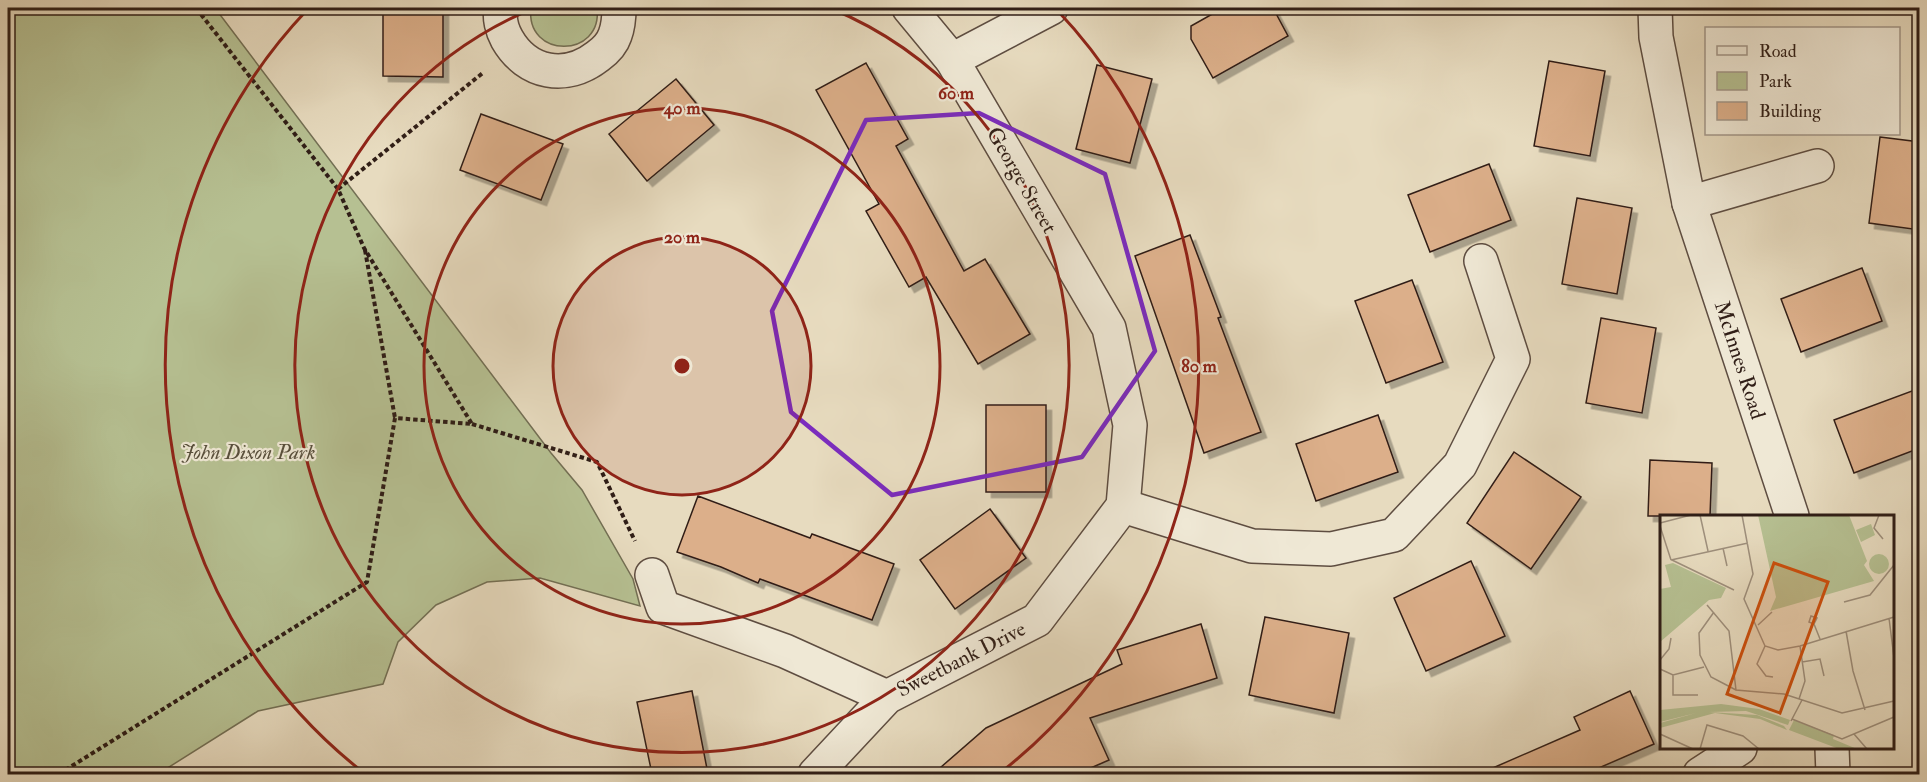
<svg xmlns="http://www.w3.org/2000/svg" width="1927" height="782" font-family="'IM FELL Double Pica',serif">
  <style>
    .green { fill: #b6c092; stroke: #736f54; stroke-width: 1.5 }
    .building { fill: #dcaf8a; stroke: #301e17; stroke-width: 1.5; filter: url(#shadow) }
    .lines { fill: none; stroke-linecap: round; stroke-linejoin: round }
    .minor-casing { stroke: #5e4d41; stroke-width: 36 }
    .path { stroke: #301e17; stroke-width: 4; stroke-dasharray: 4.5 3; stroke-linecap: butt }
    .minor { stroke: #efe8d5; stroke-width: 33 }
    .marked { fill: none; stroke: #7b2cbf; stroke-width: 4.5; stroke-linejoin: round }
    .ring { fill: none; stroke: #8f2418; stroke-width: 3 }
    .labels { text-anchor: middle; stroke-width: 4.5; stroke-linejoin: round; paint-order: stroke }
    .street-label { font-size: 21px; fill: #301e17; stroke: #efe8d5 }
    .park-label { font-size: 21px; font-style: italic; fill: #584f3c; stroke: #efe8d5 }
    .inset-road { fill: none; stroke: #9e8f7c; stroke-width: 1.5 }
    .view { fill: #cc500e; fill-opacity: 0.15; stroke: #cc500e; stroke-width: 3 }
    .inset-edge { fill: none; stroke: #301e17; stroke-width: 3 }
    .centre { fill: #8f2418; stroke: #efe8d5; stroke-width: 3 }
    .ring-label { font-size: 18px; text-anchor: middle; font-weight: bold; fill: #8f2418; stroke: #efe8d5; stroke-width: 4.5; stroke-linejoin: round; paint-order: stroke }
  </style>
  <defs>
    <filter id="shadow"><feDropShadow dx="5.5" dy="5.5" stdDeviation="0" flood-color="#0004"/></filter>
  </defs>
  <rect width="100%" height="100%" fill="#e7dbbf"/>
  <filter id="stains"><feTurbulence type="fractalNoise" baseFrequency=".00333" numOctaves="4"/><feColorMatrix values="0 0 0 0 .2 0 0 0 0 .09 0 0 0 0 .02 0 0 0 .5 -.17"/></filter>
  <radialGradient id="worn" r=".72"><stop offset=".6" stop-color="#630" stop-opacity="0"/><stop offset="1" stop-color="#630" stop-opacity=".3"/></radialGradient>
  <g class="green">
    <path d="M 8,8 L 215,8 L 551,453 L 582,490 L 633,579 L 640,606 L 540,578 L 487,582 L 436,605 L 398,642 L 383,684 L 258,711 L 158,774 L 8,774 Z"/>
    <path d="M 531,8 L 597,8 C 603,59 525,59 531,8 Z"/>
  </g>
  <g class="building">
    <path d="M 383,8 L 443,8 L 443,77 L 383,76 Z"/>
    <path d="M 1223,8 L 1273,8 L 1288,36 L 1213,78 L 1191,39 L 1191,26 Z"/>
    <path d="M 1549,61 L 1605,71 L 1590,156 L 1534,146 Z"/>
    <path d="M 866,63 L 908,139 L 896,146 L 964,271 L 985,259 L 1030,334 L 978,364 L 926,277 L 909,287 L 866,211 L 879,204 L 816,90 Z"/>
    <path d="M 1097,65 L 1152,79 L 1130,163 L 1076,149 Z"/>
    <path d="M 676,79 L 714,125 L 647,181 L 609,134 Z"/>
    <path d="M 481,114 L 563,144 L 541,200 L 460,170 Z"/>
    <path d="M 1880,137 L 1920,142 L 1920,230 L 1869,223 Z"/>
    <path d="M 1489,164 L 1511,220 L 1430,252 L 1408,195 Z"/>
    <path d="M 1577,198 L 1632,208 L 1617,294 L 1562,284 Z"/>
    <path d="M 1190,235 L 1221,317 L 1218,318 L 1261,432 L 1204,453 L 1135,256 Z"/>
    <path d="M 1862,268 L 1882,321 L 1801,352 L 1781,299 Z"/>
    <path d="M 1412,280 L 1443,362 L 1386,383 L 1355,301 Z"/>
    <path d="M 1601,318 L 1656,328 L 1642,413 L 1586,403 Z"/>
    <path d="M 1920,388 L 1920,448 L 1854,473 L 1834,420 Z"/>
    <rect x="986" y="405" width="60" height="87"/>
    <path d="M 1378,415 L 1398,472 L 1316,501 L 1296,444 Z"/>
    <path d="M 1514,452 L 1581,497 L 1531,569 L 1467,523 Z"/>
    <path d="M 1650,460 L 1712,463 L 1710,516 L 1648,516 Z"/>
    <path d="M 698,496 L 810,538 L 812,534 L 894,564 L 872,620 L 760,579 L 758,583 L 721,567 L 677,552 Z"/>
    <path d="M 990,509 L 1026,558 L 955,609 L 920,560 Z"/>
    <path d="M 1471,561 L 1505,636 L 1426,671 L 1394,598 Z"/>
    <path d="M 1265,617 L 1349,633 L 1334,713 L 1249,695 Z"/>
    <path d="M 1201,624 L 1217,678 L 1090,718 L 1109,760 L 1077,774 L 933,774 L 986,728 L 1122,664 L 1117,650 Z"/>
    <path d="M 692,691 L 708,774 L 652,774 L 637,702 Z"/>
    <path d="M 1630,691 L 1654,744 L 1585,774 L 1479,774 L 1580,730 L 1574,717 Z"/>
  </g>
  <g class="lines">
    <g class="minor-casing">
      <g id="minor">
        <path d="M 501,8 C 499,18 502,30 507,39 C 527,74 566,81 598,56 C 605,51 612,44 615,35 C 618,27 619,16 619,8"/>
        <path d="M 1655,8 L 1656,37 L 1689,203 L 1792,516"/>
        <path d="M 952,60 L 1051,8"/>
        <path d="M 1689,203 L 1817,166"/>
        <path d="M 1123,506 L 1252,546 L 1331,549 L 1394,535 L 1460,465 L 1513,359 L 1481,261"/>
        <path d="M 652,575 L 663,607 L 785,651 L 887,697"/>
        <path d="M 1832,748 L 1833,774"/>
        <path d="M 815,774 L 887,697 L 1037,620 L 1123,506 L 1130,425 L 1109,328 L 952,60 L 909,8"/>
        <path d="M 1700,774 L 1740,748"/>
      </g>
    </g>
    <g class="path">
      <path d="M 338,189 L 484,72"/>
      <path d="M 365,250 L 395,418"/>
      <path d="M 472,424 L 597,462 L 635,541"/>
      <path d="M 59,774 L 367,582 L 395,418 L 472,424 L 364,248 L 338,189 L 196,8"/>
    </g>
    <use href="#minor" class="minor"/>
  </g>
  <path class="marked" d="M 979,113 L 1105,174 L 1155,351 L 1082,457 L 892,495 L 791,412 L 772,311 L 866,120 Z"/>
  <circle cx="682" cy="366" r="129" fill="#8f2418" fill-opacity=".12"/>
  <g class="ring">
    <circle cx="682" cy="366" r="129"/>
    <circle cx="682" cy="366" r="258"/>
    <path d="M830 8A387 387 0 1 1 534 8"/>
    <path d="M364 773A517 517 0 0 1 307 10M1057 10A517 517 0 0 1 1000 773"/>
  </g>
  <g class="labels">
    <g class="street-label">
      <text transform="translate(1022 180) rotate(60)" y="7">George Street</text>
      <text transform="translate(1740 360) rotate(72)" y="7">McInnes Road</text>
      <text transform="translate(961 659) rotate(-27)" y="7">Sweetbank Drive</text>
    </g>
    <g class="park-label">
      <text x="248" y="459">John Dixon Park</text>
    </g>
  </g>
  <g transform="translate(1660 515)">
    <rect width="234" height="234" fill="#e7dbbf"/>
    <path d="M 98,0 L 189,0 L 207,46 L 204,50 L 214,66 L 110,96 L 116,82 ZM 211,9 L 215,20 L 201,27 L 196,15 ZM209 49a10 10 0 1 1 20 0a10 10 0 1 1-20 0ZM 13,48 L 66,73 L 61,83 L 49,85 L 0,127 L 0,74 L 11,72 L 5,50 ZM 61,189 L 99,194 L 130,205 L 128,210 L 86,196 L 49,197 L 97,200 L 124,211 L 127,215 L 100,204 L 55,198 L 0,213 L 0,208 L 36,198 L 0,207 L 0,195 ZM 134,205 L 174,220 L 173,224 L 197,234 L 179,234 L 129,215 Z" fill="#b6c092"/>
    <path class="inset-road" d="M 40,0 L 48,36M 82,0 L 93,59 L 84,84 L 105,131 L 118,135 L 140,131 L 234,102M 219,0 L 214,13 L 223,24M 0,8 L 31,0M 0,11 L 11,45M 63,33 L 67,51M 11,45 L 88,28M 12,45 L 74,75M 184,87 L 210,80 L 234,50M 47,90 L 69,116 L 76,175 L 124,179 L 182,198 L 234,186M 54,97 L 39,118 L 40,140 L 51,162 L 76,175M 229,103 L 234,143M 154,109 L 157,103 L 151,101 L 149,107 L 154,109 L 160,124M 98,110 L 112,97M 186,116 L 193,156 L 205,195M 105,131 L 97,149 L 106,161 L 113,162M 0,145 L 9,134 L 11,123M 142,147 L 160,144 L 164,161M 0,154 L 13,160 L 44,152M 13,160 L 13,180 L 38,180M 139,184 L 145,166 L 140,131M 132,204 L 182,224 L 234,202M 131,206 L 142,185M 0,219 L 33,234M 194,219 L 207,234M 40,234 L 47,210 L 83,221 L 99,234"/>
    <path class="view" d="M 114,48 L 168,67 L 120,198 L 67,179 Z"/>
    <rect width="234" height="234" class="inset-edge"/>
  </g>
  <circle cx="682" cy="366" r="9" class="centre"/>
  <g class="ring-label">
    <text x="956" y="99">60 m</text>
    <text x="682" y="114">40 m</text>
    <text x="682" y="243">20 m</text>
    <text x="1199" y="372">80 m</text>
  </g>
  <rect width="1927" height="782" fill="none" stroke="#e7dbbf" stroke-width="30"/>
  <rect x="9" y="9" width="1909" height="764" fill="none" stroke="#301e17" stroke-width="3"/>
  <rect x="15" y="15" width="1897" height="752" fill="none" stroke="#301e17" stroke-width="1.5"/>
  <rect x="1705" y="27" width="195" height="108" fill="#efe8d5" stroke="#a39789" stroke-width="1.5"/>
  <rect x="1717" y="46" width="30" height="9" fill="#efe8d5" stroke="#a39789" stroke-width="1.5"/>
  <text x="1759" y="57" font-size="18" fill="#301e17">Road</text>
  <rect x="1717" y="72" width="30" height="18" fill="#b6c092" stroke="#a39789" stroke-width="1.5"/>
  <text x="1759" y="87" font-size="18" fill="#301e17">Park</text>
  <rect x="1717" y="102" width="30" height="18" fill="#dcaf8a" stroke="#a39789" stroke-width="1.5"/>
  <text x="1759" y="117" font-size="18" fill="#301e17">Building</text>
  <rect width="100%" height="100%" filter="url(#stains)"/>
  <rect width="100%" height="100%" fill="url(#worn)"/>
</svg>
